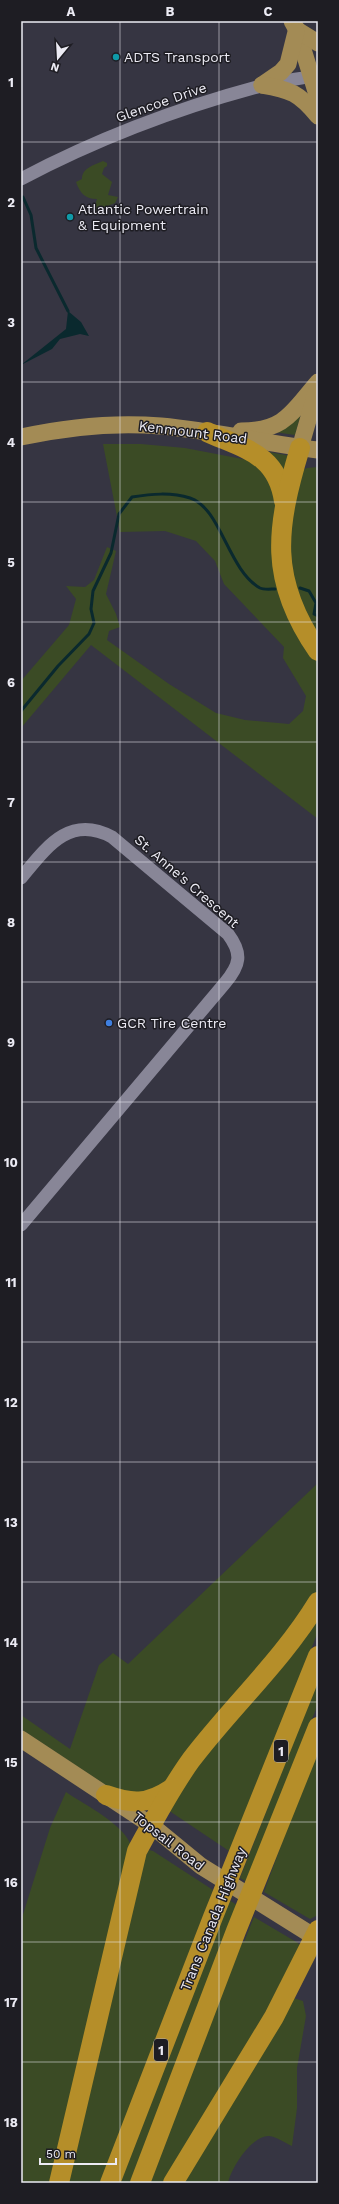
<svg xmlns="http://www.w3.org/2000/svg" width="339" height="2204" font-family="'Work Sans',sans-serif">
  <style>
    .green { fill: #3b4b25 }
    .water { fill: #0a292e }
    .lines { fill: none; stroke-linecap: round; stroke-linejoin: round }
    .stream { stroke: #0a292e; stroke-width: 3 }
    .minor { stroke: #888697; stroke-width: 13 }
    .major { stroke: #a38b55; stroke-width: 17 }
    .highway { stroke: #b58e29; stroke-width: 20 }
    .grid { fill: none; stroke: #ecebf4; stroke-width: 1; stroke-opacity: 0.55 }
    .culture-dot { fill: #0f9aa8; stroke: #1e1d23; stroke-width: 1.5 }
    .shop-dot { fill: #3f7fe0; stroke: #1e1d23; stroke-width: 1.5 }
    .labels { text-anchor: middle; stroke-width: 3; stroke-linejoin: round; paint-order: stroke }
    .shield { fill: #1e1d23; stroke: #aeadb5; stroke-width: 1 }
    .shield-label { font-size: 13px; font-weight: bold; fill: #ecebf4 }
    .poi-label { font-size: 14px; fill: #ecebf4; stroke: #1e1d23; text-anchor: start }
    .street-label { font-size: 14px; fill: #ecebf4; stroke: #1e1d23 }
    .neatline { fill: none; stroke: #ecebf4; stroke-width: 1.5 }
    .grid-label { font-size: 13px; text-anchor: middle; font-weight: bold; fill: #ecebf4 }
  </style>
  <rect width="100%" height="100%" fill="#363542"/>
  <g class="green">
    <path d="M 103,161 L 107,163 L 107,166 L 104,168 L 102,174 L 112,182 L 108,195 L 118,197 L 115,203 L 93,212 L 97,199 C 85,199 80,193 76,182 L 82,179 C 82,168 94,165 103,161 Z"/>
    <path d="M 304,403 L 295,435 L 274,432 Z"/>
    <path d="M 103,444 L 141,444 L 185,448 L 253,461 L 274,479 L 278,525 L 318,661 L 318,819 L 91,645 L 21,728 L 21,681 L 69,625 L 76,599 L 66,586 L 85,587 L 94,580 L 107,547 L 116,551 L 106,594 L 116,614 L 120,627 L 109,631 L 107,640 L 169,684 L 216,713 L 245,720 L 289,724 L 303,711 L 306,696 L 283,658 L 284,647 L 224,584 L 215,561 L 196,541 L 165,531 L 120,532 Z"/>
    <path d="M 258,450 L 291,456 L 285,483 Z"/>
    <path d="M 318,467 L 318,643 L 307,627 L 285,552 L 301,471 L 307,468 Z"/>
    <path d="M 318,1483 L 318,1595 L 156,1793 L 122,1796 L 21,1729 L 21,1715 L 70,1749 L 99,1665 L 113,1653 L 128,1664 Z"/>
    <path d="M 318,1610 L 318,1632 L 229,1851 L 165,1808 Z"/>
    <path d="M 318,1680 L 318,1704 L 247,1882 L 240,1878 Z"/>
    <path d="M 318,1745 L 318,1915 L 310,1919 L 264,1892 Z"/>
    <path d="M 66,1792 C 86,1806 125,1824 132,1848 L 55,2183 L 21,2183 L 21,1921 L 50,1828 Z"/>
    <path d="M 149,1850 L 153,1851 L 213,1890 L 100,2183 L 63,2183 L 134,1877 Z"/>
    <path d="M 229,1900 L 237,1905 L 130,2183 L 119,2183 Z"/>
    <path d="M 254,1917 L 298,1943 L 302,1948 L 169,2183 L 150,2183 L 241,1941 L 244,1942 Z"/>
    <path d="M 290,1997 L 303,2001 L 306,2016 L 297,2068 L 297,2108 L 292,2146 C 285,2143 277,2137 269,2136 C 252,2135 231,2168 228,2183 L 178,2183 Z"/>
  </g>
  <path class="water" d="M 68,311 L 81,322 L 89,336 L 80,334 L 60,339 L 52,349 L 21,365 L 66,329 Z"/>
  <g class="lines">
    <g class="stream">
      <path d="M 23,197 L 31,215 L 36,248 L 68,311"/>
      <path d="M 300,588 L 309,591 L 316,603 L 314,614 L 318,616"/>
      <path d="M 21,711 L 58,666 L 89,634 L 94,623 L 91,609 L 93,591 L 111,553 L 119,514 L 132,497 C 151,494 171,492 190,498 C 221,508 228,570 260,588 C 264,590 271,589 275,589"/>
    </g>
    <g class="minor">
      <path d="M 21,179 C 97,139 178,108 261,86 C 280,81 299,79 318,75"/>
      <path d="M 21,878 C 46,848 69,814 112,837 L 228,934 C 243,954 240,965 225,983 L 21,1225"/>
    </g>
    <g class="major">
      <path d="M 292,21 L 297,30 L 318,98"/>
      <path d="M 297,30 L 318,43"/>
      <path d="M 262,85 L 281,72 L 288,64 L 296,32"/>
      <path d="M 262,85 C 291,90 299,93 318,116"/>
      <path d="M 241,431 C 285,431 292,412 318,382"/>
      <path d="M 21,437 C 67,427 114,422 161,426 C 214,431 265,443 318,450"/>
      <path d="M 300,448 L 318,386"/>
      <path d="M 21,1739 L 151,1825 L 201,1866 L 318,1939"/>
    </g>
    <g class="highway">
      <path d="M 207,432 C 245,449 277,454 284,501"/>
      <path d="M 300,448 C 276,528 268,579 318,651"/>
      <path d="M 106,1795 C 132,1804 147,1805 171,1789"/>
      <path d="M 59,2183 L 137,1851 C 154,1820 170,1789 191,1760 C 232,1706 282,1661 318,1602"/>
      <path d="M 110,2183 L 213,1917 L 318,1656"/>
      <path d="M 140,2183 L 236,1931 L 318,1727"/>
      <path d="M 173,2183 L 274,2017 L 318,1930"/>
    </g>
  </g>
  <path class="grid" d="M 120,21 L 120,2183M 219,21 L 219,2183M 21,142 L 318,142M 21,262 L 318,262M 21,382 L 318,382M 21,502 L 318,502M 21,622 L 318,622M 21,742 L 318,742M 21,862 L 318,862M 21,982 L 318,982M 21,1102 L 318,1102M 21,1222 L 318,1222M 21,1342 L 318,1342M 21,1462 L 318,1462M 21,1582 L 318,1582M 21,1702 L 318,1702M 21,1822 L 318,1822M 21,1942 L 318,1942M 21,2062 L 318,2062"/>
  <g class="culture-dot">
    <circle cx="116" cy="57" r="4"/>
    <circle cx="70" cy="217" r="4"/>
  </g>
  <circle class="shop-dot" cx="109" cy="1023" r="4"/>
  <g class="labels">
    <g class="shield">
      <rect x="274" y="1740" width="14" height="22" rx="3"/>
      <rect x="154" y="2039" width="14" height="22" rx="3"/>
    </g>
    <g class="shield-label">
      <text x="281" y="1756">1</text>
      <text x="161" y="2055">1</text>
    </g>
    <g class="poi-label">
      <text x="124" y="62">ADTS Transport</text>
      <text x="78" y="214">Atlantic Powertrain<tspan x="78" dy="16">&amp; Equipment</tspan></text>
      <text x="117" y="1028">GCR Tire Centre</text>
    </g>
    <g class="street-label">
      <text transform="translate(161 102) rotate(-19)" y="5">Glencoe Drive</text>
      <text transform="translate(193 432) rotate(7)" y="5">Kenmount Road</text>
      <text transform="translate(187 881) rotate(41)" y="5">St. Anne's Crescent</text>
      <text transform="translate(169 1841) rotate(38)" y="5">Topsail Road</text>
      <text transform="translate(213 1919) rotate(-68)" y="5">Trans Canada Highway</text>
    </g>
  </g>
  <rect width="339" height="2204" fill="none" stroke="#1e1d23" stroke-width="44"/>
  <g transform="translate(58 58) rotate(198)" stroke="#1e1d23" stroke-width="3" paint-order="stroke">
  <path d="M0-3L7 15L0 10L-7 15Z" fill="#ecebf4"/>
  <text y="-6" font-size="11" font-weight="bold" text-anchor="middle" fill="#ecebf4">N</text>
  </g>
  <path d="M40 2158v6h76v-6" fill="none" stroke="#ecebf4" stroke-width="2"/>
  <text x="46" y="2158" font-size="12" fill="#ecebf4" stroke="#1e1d23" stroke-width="3" paint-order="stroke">50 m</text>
  <rect x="22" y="22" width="295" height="2160" class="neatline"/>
  <g class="grid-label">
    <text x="71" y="16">A</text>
    <text x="170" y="16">B</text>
    <text x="268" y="16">C</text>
    <text x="11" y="87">1</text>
    <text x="11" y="207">2</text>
    <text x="11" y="327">3</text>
    <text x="11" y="447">4</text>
    <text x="11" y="567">5</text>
    <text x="11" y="687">6</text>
    <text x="11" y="807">7</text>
    <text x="11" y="927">8</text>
    <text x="11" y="1047">9</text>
    <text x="11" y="1167">10</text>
    <text x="11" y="1287">11</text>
    <text x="11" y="1407">12</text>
    <text x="11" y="1527">13</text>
    <text x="11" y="1647">14</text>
    <text x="11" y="1767">15</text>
    <text x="11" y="1887">16</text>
    <text x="11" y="2007">17</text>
    <text x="11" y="2127">18</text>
  </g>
</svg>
